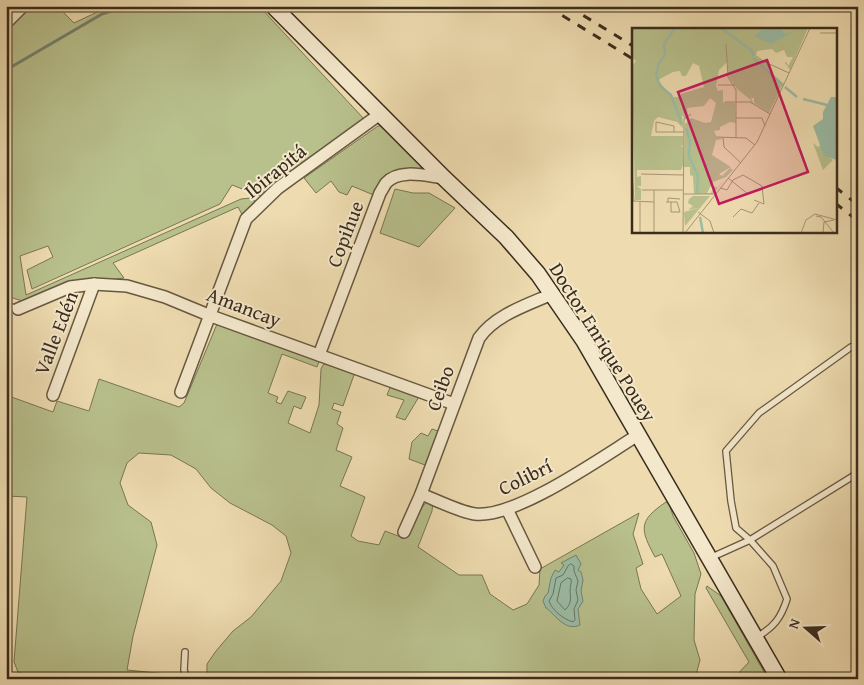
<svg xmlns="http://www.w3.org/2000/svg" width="864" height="685" font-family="'Gentium Book Plus',serif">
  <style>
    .green { fill: #b8c08c; stroke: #797654 }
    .water { fill: #9bbca6; stroke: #74826f }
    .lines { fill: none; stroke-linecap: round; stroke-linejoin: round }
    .shore { stroke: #6a7462; stroke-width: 1 }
    .stream { stroke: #74826f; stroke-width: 3 }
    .lane-casing { stroke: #675842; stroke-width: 8 }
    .street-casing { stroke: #675842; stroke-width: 14 }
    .secondary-casing { stroke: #3a2c1d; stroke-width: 18 }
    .lane { stroke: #f4e8cc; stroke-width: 5.5 }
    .street { stroke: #f4e8cc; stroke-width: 11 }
    .secondary { stroke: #f4e8cc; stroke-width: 15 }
    .rail { stroke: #3a2c1d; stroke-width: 3; stroke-dasharray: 9 9; stroke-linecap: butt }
    .labels { text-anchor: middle; stroke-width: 4; stroke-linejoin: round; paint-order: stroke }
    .street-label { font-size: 20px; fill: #3a2c1d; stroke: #f4e8cc }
    .inset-river { fill: none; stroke: #9bbca6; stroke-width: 2.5 }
    .inset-road { fill: none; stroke: #a69675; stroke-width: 1 }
    .view { fill: #c2185b; fill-opacity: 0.15; stroke: #c2185b; stroke-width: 2.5 }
    .inset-edge { fill: none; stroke: #3a2c1d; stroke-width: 2.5 }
  </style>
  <rect width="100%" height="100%" fill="#eedcb0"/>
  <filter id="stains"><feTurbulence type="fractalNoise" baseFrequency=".004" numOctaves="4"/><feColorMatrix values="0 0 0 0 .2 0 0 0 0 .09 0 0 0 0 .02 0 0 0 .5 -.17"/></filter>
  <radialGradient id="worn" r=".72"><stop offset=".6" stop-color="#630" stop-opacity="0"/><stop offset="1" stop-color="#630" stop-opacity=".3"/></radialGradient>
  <g class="green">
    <path d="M 33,6 L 57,6 L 74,23 L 110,6 L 259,6 L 365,120 L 286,175 L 261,196 L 232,185 L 220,204 L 32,289 L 27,270 L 53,257 L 48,246 L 20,256 L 26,295 L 241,199 L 251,198 L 259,204 L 247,224 L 238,207 L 113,263 L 124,278 L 64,286 L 26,302 L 6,296 L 6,27 L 9,27 Z"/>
    <path d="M 378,126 L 382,126 L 422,165 L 418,171 L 410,170 L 376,196 L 352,186 L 347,195 L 339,192 L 331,181 L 316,193 L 304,178 Z"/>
    <path d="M 395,189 L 413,193 L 429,193 L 455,208 L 419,247 L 380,233 Z"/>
    <path d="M 217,324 L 320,359 L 317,367 L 282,354 L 268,393 L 278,397 L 276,402 L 281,404 L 288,391 L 306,397 L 301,409 L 294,406 L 288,423 L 310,433 L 319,405 L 321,369 L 323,365 L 329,362 L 355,372 L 343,406 L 334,403 L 332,409 L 341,412 L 337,424 L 343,428 L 336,450 L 352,457 L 340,486 L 365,497 L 351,536 L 358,541 L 379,545 L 385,531 L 401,537 C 416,528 416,509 430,499 L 433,501 L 432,511 L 418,547 L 459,575 L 482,575 L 490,594 L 513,610 L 527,604 L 539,585 L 540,569 L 639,513 L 633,534 L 643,564 L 636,568 L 641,589 L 657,614 L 681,596 L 662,554 L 655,557 C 640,529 638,521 666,502 L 669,503 L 673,516 L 694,553 L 701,574 L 695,594 L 694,640 L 700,660 L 696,675 L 702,679 L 207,679 L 207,664 L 216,651 L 233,631 L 251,617 L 281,581 L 291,553 L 286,536 L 272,525 L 230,503 L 211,488 L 196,469 L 171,455 L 139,453 L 127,463 L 120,483 L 128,505 L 151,522 L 157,545 L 133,636 L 127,670 L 187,676 L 192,679 L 35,679 L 18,672 L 14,662 L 27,497 L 6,496 L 6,395 L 53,412 L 57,401 L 89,411 L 99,379 L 179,407 L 184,403 Z"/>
    <path d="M 391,385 L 420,395 L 405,420 L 396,417 L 404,400 L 387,395 Z"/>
    <path d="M 432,429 L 447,434 L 433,468 L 409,459 L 412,442 L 421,433 L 428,436 Z"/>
    <path d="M 707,586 L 721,596 L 768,679 L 733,679 L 749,662 L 706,588 Z"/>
  </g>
  <path class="water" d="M 576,555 L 581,564 L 578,570 L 581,572 L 583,580 L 581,591 L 583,601 L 578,609 L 580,625 C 565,632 556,615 546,608 L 543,601 L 545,596 L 548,593 L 551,578 L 555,570 L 559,572 L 564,565 L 561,563 Z"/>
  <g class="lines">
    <g class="shore">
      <path d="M 571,564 L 574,566 L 574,571 L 578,581 L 576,590 L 578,600 L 574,609 L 575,620 L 573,622 C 563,619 552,610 549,601 L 553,594 L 556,578 L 563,575 L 568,566 Z"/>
      <path d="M 568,578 L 571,579 C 572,583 570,586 570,591 C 571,600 571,604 565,610 L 557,601 L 561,583 Z"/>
    </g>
    <path class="stream" d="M 6,70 L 102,14 L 126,6"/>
    <g class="lane-casing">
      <g id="lane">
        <path d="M 6,305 L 18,309"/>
        <path d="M 710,558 L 750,540 L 858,473"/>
        <path d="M 757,637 C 774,627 781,618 787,599 L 773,566 L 750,540 L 736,528 L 731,501 L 726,451 L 759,413 L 851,347 L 858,346"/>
        <path d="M 185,652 L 184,670 L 187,679"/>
      </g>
    </g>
    <g class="street-casing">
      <g id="street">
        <path d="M 8,21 L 23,6"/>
        <path d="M 18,309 L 70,287 L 94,284 L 127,286 L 165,297 L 211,316 L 454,404"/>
        <path d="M 319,355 L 380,193 C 382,190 384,186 386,183 C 399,168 427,176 444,178"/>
        <path d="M 181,392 L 246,219 L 278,188 L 380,114"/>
        <path d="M 53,395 L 94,284"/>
        <path d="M 421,494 C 436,500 460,512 475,514 C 515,519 602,457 638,435"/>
        <path d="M 507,509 L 535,567"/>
        <path d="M 404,532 L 421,494 L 479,338 C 495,315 527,305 552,294"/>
      </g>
    </g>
    <g class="secondary-casing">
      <path id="secondary" d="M 273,6 L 444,178 L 506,237 L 538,274 L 584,341 L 779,679"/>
    </g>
    <use href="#lane" class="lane"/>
    <use href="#street" class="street"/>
    <use href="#secondary" class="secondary"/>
    <g class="rail">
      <path d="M 547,6 L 633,59"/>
      <path d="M 568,6 L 633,46"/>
      <path d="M 835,187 L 858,205"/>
      <path d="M 835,203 L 858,221"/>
    </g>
  </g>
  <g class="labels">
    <g class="street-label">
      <text transform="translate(275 171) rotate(-39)" y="7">Ibirapitá</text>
      <text transform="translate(345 234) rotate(-69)" y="7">Copihue</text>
      <text transform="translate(244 307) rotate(21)" y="7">Amancay</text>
      <text transform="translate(56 333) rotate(-69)" y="7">Valle Edén</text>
      <text transform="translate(603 342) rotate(58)" y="7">Doctor Enrique Pouey</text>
      <text transform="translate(440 388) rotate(-70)" y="7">Ceibo</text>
      <text transform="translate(525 477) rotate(-26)" y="7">Colibrí</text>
    </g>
  </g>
  <g transform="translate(632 28)">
    <rect width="205" height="205" fill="#eedcb0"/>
    <path d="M 0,0 L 176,0 L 158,42 L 153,35 L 154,33 L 156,38 L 161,29 L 155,29 L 152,22 L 144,25 L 140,21 L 125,23 L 124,27 L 138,37 L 136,43 L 151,56 L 137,85 L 122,75 L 122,70 L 119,70 L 121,75 L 118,74 L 119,72 L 105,61 L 97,49 L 95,34 L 87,42 L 84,58 L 86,63 L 91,62 L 91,74 L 103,75 L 104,95 L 98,94 L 88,99 L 88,102 L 82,103 L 85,109 L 91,111 L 84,112 L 80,127 L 99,139 L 87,146 L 90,148 L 98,140 L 101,142 L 94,149 L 81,154 L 75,165 L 79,165 L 82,158 L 85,160 L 93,151 L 81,166 L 62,166 L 61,148 L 58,147 L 58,139 L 52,139 L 53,96 L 59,90 L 73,95 L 79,94 L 84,75 L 78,70 L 72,78 L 55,80 L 56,88 L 53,91 L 50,87 L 51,100 L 45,94 L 26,89 L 22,93 L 19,108 L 51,108 L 51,118 L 48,118 L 51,119 L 51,137 L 49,142 L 5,142 L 5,149 L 9,148 L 9,158 L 5,158 L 9,161 L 9,172 L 3,172 L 0,38 L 4,33 L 0,30 ZM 61,35 L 67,38 L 72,59 L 49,66 L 50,81 L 47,69 L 40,69 L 26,52 L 41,44 L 48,43 L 50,48 L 54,48 ZM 181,115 L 186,119 L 189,117 L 191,125 L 201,132 L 191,142 ZM 61,168 L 78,168 L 53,198 L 52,184 L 67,180 L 56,182 L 61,178 L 56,175 L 57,171 Z" fill="#b8c08c" fill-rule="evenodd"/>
    <path d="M 147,1 L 154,6 L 163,3 L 139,16 L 122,8 L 130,2 ZM 199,69 L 205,69 L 205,132 L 192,128 L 181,98 L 191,91 L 191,84 Z" fill="#9bbca6"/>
    <path class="inset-river" d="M 43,0 L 32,16 L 33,27 L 27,35 L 24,47 L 28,58 L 39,67 L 50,96M 89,0 L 119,22 L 122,28M 121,30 L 151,57M 153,59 L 165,69M 171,71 L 195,77M 54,100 L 58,112 L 57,128 L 66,148 L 65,165M 68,189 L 71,205"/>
    <path class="inset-road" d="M 188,5 L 205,5M 94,16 L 96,49 L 104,62 L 104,110M 133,34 L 157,45M 86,57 L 103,57M 93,74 L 118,74 L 138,86M 104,90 L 130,90 L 133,98M 42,104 L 42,98 L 24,94 L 24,104 L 52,104M 85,109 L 114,110 L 123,117M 91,109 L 92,119 L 109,135M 0,143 L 2,173M 9,146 L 52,147M 96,150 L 116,166M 88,160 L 95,162 L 101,152 L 111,147 L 130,158 L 132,176 L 122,172M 10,162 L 51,162M 51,166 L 82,166M 1,173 L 22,174M 8,174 L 8,205M 34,174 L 45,174 L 48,184M 36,174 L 36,170 L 48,171M 39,174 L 39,184 L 48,184M 66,184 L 78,193 L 82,205M 184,188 L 189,189 L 202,205M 101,189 L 109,181 L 120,185 L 127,175M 22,205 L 22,162M 51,205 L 52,91 L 59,86M 53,205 L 125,114 L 178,0M 169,205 L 174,192 L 183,186 L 205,192M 191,205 L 192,194 L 202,192"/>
    <path class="view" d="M 135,32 L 176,144 L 87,176 L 46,64 Z"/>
    <rect width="205" height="205" class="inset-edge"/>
  </g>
  <rect width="864" height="685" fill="none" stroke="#eedcb0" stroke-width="25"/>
  <rect x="8" y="8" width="849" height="670" fill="none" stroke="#3a2c1d" stroke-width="2.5"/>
  <rect x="12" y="12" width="839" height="660" fill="none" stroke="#3a2c1d"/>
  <g transform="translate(806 628) rotate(290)" stroke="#f4e8cc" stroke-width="4" paint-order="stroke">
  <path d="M0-4L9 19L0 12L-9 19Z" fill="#3a2c1d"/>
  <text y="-8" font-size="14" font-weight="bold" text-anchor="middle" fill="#3a2c1d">N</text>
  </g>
  <rect width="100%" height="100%" filter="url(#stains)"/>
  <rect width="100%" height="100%" fill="url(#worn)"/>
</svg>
